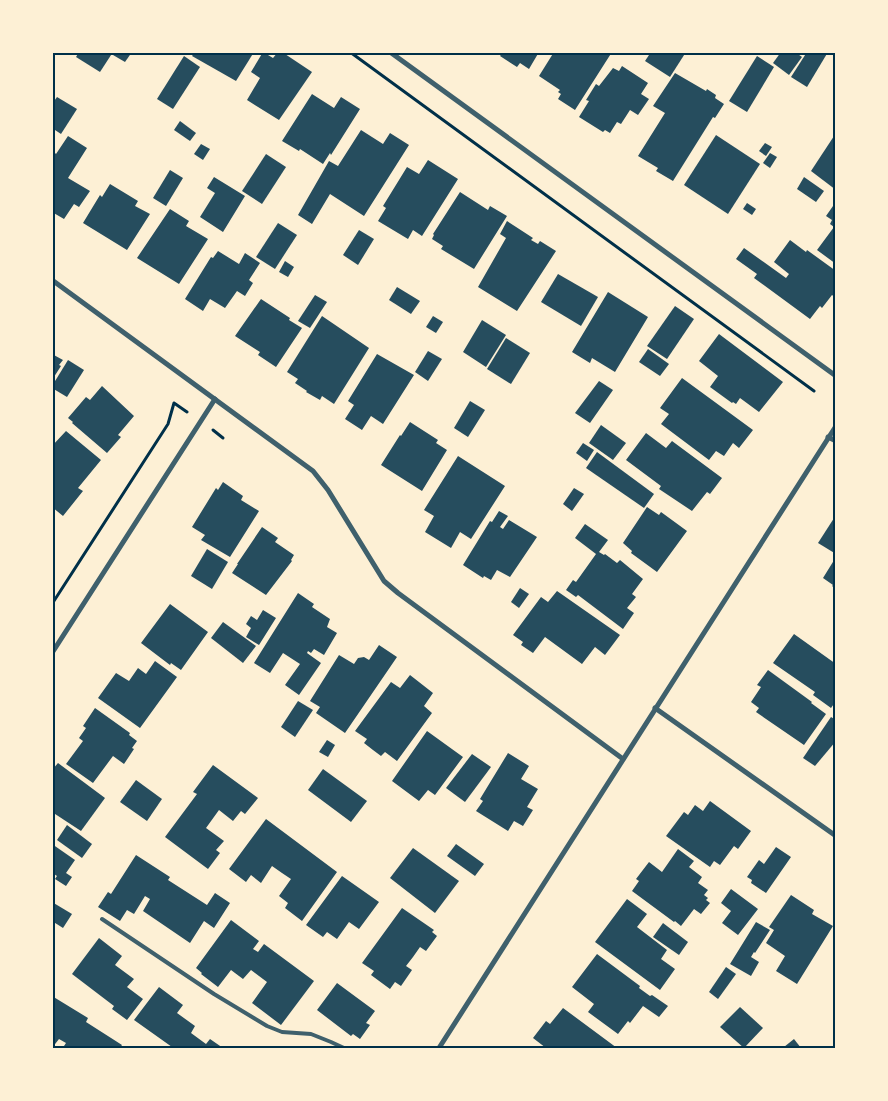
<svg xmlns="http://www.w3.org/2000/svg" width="888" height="1101" font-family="Mulish,sans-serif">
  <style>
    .building { fill: #264d5e }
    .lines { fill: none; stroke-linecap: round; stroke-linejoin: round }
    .path { stroke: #003049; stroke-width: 3 }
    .service { stroke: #3f606c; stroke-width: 4 }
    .minor { stroke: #3f606c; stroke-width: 5 }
    .neatline { fill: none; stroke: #003049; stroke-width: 2 }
  </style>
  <rect width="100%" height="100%" fill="#fdf0d5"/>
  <g class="building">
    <path d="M 79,52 L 113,52 L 100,72 L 76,57 Z"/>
    <path d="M 115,52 L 132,52 L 125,62 L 113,55 Z"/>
    <path d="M 195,52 L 254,52 L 236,81 L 192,56 Z"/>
    <path d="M 263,52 L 273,58 L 278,52 L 282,52 L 312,72 L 279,120 L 247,100 L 260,78 L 251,72 Z"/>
    <path d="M 503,52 L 539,52 L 529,69 L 520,63 L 517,67 L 500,56 Z"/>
    <path d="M 554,52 L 612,52 L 575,110 L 558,99 L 561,94 L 558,92 L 560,90 L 539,76 Z"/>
    <path d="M 651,52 L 686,52 L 670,77 L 645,61 Z"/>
    <path d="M 781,52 L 795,52 L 802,57 L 789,75 L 773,63 Z"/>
    <path d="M 807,52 L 828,52 L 807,87 L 791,77 Z"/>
    <path d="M 184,56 L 200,67 L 173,109 L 157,99 Z"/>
    <path d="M 757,56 L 774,67 L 747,112 L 729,101 Z"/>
    <path d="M 622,66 L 648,83 L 641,94 L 649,99 L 638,115 L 630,110 L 621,124 L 617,122 L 610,133 L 605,130 L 603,132 L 579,117 L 589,101 L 586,100 L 596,84 L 599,86 L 613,68 L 619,71 Z"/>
    <path d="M 675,73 L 706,91 L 707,89 L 716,95 L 715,98 L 724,104 L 715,118 L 713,117 L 673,181 L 656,171 L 658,168 L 638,156 L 665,113 L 653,106 Z"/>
    <path d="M 312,94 L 334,108 L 341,97 L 360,109 L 331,155 L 330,153 L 323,164 L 300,149 L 299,151 L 282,141 Z"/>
    <path d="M 57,97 L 77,109 L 61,134 L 52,128 L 52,104 Z"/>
    <path d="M 180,121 L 196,133 L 190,141 L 174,130 Z"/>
    <path d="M 361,130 L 383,144 L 390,133 L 409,145 L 364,216 L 330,194 L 312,224 L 298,215 L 329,161 L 338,166 Z"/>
    <path d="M 836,133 L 836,190 L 811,171 Z"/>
    <path d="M 716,135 L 760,164 L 728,214 L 684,185 Z"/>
    <path d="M 68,136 L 87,148 L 68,178 L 90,191 L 79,207 L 74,204 L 64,219 L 52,212 L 52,155 L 54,152 L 56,154 Z"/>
    <path d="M 765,143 L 772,147 L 766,156 L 759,151 Z"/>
    <path d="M 201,144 L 210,149 L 203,160 L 194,154 Z"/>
    <path d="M 770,153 L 777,157 L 770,168 L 763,163 Z"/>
    <path d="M 266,154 L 286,167 L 262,204 L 242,191 Z"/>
    <path d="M 428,160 L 458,179 L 422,236 L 413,230 L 408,239 L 378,221 L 386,208 L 383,206 L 407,167 L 419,174 Z"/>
    <path d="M 170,170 L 183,178 L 166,206 L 153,198 Z"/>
    <path d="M 214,177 L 245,196 L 223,232 L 200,217 L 215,193 L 207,188 Z"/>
    <path d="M 804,177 L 824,191 L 816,202 L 797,189 Z"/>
    <path d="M 110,184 L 138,201 L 135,206 L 150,214 L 127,250 L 83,223 L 100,195 L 102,197 Z"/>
    <path d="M 460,192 L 488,210 L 490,206 L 507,216 L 474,269 L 441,249 L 443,246 L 432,239 L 434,235 L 433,234 Z"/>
    <path d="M 747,203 L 756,209 L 752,215 L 743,209 Z"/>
    <path d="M 833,206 L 836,208 L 836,264 L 817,250 L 834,227 L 830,224 L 832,220 L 826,216 Z"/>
    <path d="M 170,209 L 189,221 L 186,226 L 208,239 L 179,284 L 137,258 Z"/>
    <path d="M 507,221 L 533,238 L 531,240 L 538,244 L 540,241 L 556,251 L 517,311 L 478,287 L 506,238 L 500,234 Z"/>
    <path d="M 278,223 L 297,235 L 275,269 L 256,257 Z"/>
    <path d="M 359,230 L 374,239 L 358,265 L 343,255 Z"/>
    <path d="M 790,240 L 806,252 L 807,250 L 836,271 L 836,298 L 832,295 L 822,308 L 820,306 L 810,319 L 754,278 L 757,274 L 736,259 L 744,248 L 786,278 L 789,274 L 774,262 Z"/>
    <path d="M 218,251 L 239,264 L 245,253 L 260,263 L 249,280 L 253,283 L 245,296 L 237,291 L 225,308 L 210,299 L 203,311 L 185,299 L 211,257 L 213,258 Z"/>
    <path d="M 285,261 L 294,267 L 288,277 L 279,272 Z"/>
    <path d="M 558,274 L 598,297 L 581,326 L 541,302 Z"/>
    <path d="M 397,287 L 420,301 L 411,314 L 389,300 Z"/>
    <path d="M 608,292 L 648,317 L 615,372 L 592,358 L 590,363 L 572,352 Z"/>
    <path d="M 315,295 L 327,302 L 310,328 L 298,321 Z"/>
    <path d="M 261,299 L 290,318 L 289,320 L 302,328 L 276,367 L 258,355 L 260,352 L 235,336 Z"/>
    <path d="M 675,306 L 694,319 L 667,359 L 647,346 Z"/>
    <path d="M 322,316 L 369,348 L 334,404 L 322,396 L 320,400 L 306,392 L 307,391 L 295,383 L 298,379 L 287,372 Z"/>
    <path d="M 433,316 L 443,322 L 436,333 L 426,327 Z"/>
    <path d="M 482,320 L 506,335 L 486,367 L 463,352 Z"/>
    <path d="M 719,334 L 783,382 L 759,412 L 740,398 L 736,404 L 733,402 L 732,403 L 710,387 L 718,376 L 699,361 Z"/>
    <path d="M 506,338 L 530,353 L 511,384 L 487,369 Z"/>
    <path d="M 648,349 L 669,364 L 660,376 L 639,362 Z"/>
    <path d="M 428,351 L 442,359 L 428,381 L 415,372 Z"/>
    <path d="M 52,354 L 63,360 L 59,365 L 61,366 L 52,380 Z"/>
    <path d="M 377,354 L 414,375 L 383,424 L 371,416 L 362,430 L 345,419 L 354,405 L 348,401 Z"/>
    <path d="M 68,360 L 84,370 L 67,397 L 52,388 L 52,386 Z"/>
    <path d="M 682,378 L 753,430 L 739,448 L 733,443 L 724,456 L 716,451 L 709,460 L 661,424 L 669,414 L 660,408 Z"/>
    <path d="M 599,381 L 613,390 L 590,423 L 575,413 Z"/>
    <path d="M 102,386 L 134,416 L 118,435 L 121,437 L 107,453 L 72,423 L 73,422 L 68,418 L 86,397 L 90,400 Z"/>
    <path d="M 470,401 L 485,410 L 468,437 L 454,428 Z"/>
    <path d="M 410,422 L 438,440 L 436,443 L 447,450 L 422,491 L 381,465 L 400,435 L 401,436 Z"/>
    <path d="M 601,425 L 626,443 L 613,460 L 589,443 Z"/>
    <path d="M 66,431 L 101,460 L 78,488 L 83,491 L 63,516 L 52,507 L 52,446 Z"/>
    <path d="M 646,433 L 666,448 L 672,441 L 722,478 L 710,494 L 707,492 L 692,511 L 659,489 L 661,486 L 626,460 Z"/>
    <path d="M 583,443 L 594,450 L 587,461 L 576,453 Z"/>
    <path d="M 597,452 L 654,494 L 644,508 L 586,468 Z"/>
    <path d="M 458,456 L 505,486 L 471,539 L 460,532 L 451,548 L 425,532 L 434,516 L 424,510 Z"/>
    <path d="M 223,482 L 243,496 L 241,500 L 259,511 L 230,557 L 201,540 L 205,535 L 192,527 L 216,488 L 218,490 Z"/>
    <path d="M 574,488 L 584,494 L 572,511 L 563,504 Z"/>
    <path d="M 647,507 L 659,515 L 661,512 L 687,531 L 657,572 L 631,553 L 632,551 L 623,543 Z"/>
    <path d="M 499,511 L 508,516 L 500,527 L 503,529 L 509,520 L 537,537 L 510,577 L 497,570 L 491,580 L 484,576 L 483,578 L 463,565 L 490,521 L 492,522 Z"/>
    <path d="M 836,515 L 836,554 L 818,543 Z"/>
    <path d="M 585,524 L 608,540 L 599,552 L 604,555 L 605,554 L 617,563 L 620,560 L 643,579 L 632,594 L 636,597 L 627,608 L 634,613 L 623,629 L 578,595 L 576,597 L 566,590 L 573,580 L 576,582 L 596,554 L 575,538 Z"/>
    <path d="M 262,527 L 278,538 L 275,542 L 294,555 L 291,560 L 292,561 L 266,595 L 232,573 L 238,564 L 237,564 Z"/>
    <path d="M 207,549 L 228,562 L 212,589 L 191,576 Z"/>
    <path d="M 836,557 L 836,589 L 832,586 L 833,585 L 823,578 Z"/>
    <path d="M 520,588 L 529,594 L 519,608 L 511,602 Z"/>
    <path d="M 557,591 L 620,635 L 605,655 L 595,647 L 582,664 L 545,637 L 533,653 L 521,645 L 523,642 L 513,635 L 541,597 L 548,602 Z"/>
    <path d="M 298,593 L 314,604 L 312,607 L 330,619 L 327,627 L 337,633 L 324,655 L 314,649 L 311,653 L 308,651 L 307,653 L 321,663 L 299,695 L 285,685 L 300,664 L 283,653 L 270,673 L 254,663 Z"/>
    <path d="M 170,604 L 208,632 L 181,670 L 171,663 L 170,665 L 141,643 Z"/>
    <path d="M 263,610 L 276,618 L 259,645 L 246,637 L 251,628 L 246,624 L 251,616 L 257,620 Z"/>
    <path d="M 223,622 L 256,646 L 243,663 L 211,638 Z"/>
    <path d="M 794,634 L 836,664 L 836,701 L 831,708 L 813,695 L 815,692 L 773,663 Z"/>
    <path d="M 379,645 L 397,657 L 345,733 L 316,713 L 320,707 L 310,701 L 339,655 L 354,664 L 358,658 L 364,657 L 369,660 Z"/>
    <path d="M 155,661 L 177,677 L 140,728 L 98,698 L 116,673 L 129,681 L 138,668 L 146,674 Z"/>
    <path d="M 768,670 L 812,702 L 811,703 L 826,714 L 804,745 L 756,712 L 759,708 L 751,702 L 761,687 L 757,685 Z"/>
    <path d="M 410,675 L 433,693 L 424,706 L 432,713 L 397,761 L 385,752 L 381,756 L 373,750 L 364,743 L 367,739 L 355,731 L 391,682 L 400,688 Z"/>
    <path d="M 298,701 L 313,710 L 295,737 L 281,727 Z"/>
    <path d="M 95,708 L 130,733 L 129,735 L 137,741 L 132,748 L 134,749 L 124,764 L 113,756 L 93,783 L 66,764 L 83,741 L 79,738 L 86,728 L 83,726 Z"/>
    <path d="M 831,717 L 836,720 L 836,741 L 815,766 L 803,758 Z"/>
    <path d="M 427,731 L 463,757 L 435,795 L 428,790 L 419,801 L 392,781 Z"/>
    <path d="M 327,740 L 335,745 L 328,757 L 319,752 Z"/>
    <path d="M 508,753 L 529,766 L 521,779 L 538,789 L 527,807 L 533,810 L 523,826 L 514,821 L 508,831 L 476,811 L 483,801 L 480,799 Z"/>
    <path d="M 472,754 L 491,767 L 465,802 L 446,788 Z"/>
    <path d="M 58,763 L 105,798 L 81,831 L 52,812 L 52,770 Z"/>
    <path d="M 213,765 L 258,798 L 245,814 L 241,811 L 233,821 L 219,810 L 206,828 L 224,841 L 216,850 L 220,853 L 208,869 L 165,837 L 197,794 L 193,792 Z"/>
    <path d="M 323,769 L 367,801 L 351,822 L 308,790 Z"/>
    <path d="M 136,780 L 162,799 L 147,821 L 120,802 Z"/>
    <path d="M 710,801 L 751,831 L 738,849 L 734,846 L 720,865 L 714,861 L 710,867 L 666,836 L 684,812 L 688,815 L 695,805 L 703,811 Z"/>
    <path d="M 266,819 L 337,872 L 302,921 L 285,908 L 288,903 L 279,896 L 291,879 L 282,873 L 272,866 L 261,883 L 251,875 L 246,882 L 229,869 Z"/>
    <path d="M 67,825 L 92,844 L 82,858 L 57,840 Z"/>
    <path d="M 52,844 L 75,860 L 66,873 L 72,877 L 66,886 L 55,879 L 57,876 L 54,874 L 52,877 Z"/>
    <path d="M 456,844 L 484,864 L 475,876 L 447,856 Z"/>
    <path d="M 776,847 L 791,857 L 766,893 L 751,883 L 752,880 L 747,877 L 759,860 L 764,864 Z"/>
    <path d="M 413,848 L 459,881 L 435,913 L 390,878 Z"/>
    <path d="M 678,849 L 694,861 L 689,867 L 702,877 L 698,883 L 708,890 L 704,895 L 708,898 L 706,900 L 710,903 L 701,914 L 694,909 L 681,926 L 675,921 L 674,922 L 632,891 L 639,881 L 636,879 L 649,862 L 662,872 Z"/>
    <path d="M 136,855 L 170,877 L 168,880 L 207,905 L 215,893 L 230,903 L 214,928 L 204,921 L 190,943 L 143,911 L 150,899 L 145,896 L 134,914 L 127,910 L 120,921 L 98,907 L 108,892 L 111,894 Z"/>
    <path d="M 342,876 L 379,902 L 359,929 L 349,922 L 337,939 L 327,932 L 323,937 L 306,925 Z"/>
    <path d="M 731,889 L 758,909 L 738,935 L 722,923 L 731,911 L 721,903 Z"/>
    <path d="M 791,895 L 814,910 L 812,914 L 833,926 L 797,984 L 776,971 L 785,956 L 766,943 L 774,930 L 769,927 Z"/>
    <path d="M 627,899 L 647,914 L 637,927 L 667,950 L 661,959 L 675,969 L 660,990 L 595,942 Z"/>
    <path d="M 52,902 L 72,914 L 63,928 L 52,921 Z"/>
    <path d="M 402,908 L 434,930 L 432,932 L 437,936 L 426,951 L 420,947 L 413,957 L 406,966 L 412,970 L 401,986 L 395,982 L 390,989 L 371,975 L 374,971 L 362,963 Z"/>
    <path d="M 231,920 L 259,941 L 253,949 L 258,952 L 264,944 L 314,981 L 281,1025 L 252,1003 L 267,982 L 251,970 L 243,979 L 231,970 L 218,987 L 201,974 L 202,973 L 196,968 Z"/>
    <path d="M 756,922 L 770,930 L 755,953 L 754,952 L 751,957 L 759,962 L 751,976 L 730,964 Z"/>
    <path d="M 663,923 L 688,942 L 679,955 L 653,937 Z"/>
    <path d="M 99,938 L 122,956 L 115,965 L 134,979 L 127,987 L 143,999 L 127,1020 L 112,1009 L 114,1006 L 72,974 Z"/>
    <path d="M 597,954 L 640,986 L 639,988 L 650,996 L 652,995 L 668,1006 L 659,1017 L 643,1006 L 630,1023 L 628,1021 L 618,1034 L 588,1012 L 594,1004 L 572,987 Z"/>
    <path d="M 726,967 L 736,974 L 718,999 L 709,992 Z"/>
    <path d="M 337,983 L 375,1011 L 366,1023 L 370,1025 L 360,1039 L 353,1034 L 351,1036 L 317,1010 Z"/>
    <path d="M 159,987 L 183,1005 L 177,1013 L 195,1026 L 191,1033 L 206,1044 L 210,1039 L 223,1048 L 172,1048 L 172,1047 L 134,1020 Z"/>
    <path d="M 52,996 L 88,1018 L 86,1022 L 122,1045 L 120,1048 L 68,1048 L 64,1046 L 66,1043 L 59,1039 L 52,1048 Z"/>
    <path d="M 740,1007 L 763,1028 L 744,1048 L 720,1027 Z"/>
    <path d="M 563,1008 L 617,1048 L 546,1048 L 533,1038 L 546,1021 L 550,1024 Z"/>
    <path d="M 794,1039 L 801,1048 L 785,1048 L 784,1047 Z"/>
  </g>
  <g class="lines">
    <g class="path">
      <path d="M 350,52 L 814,391"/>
      <path d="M 213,430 L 223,438"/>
      <path d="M 52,604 L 168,424 L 174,403 L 187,412"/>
    </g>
    <path class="service" d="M 102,919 L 214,994 L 267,1026 L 282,1032 L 311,1034 L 331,1042 L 344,1048"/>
    <g class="minor">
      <path d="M 390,52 L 836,376"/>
      <path d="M 52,280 L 313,471 L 328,490 L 384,581 L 398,593 L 623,759"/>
      <path d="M 828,437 L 836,441"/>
      <path d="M 52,653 L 215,399"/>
      <path d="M 655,708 L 836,836"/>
      <path d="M 439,1048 L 836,426"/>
    </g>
  </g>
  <rect width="888" height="1101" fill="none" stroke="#fdf0d5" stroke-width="108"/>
  <rect x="54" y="54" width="780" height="993" class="neatline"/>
</svg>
